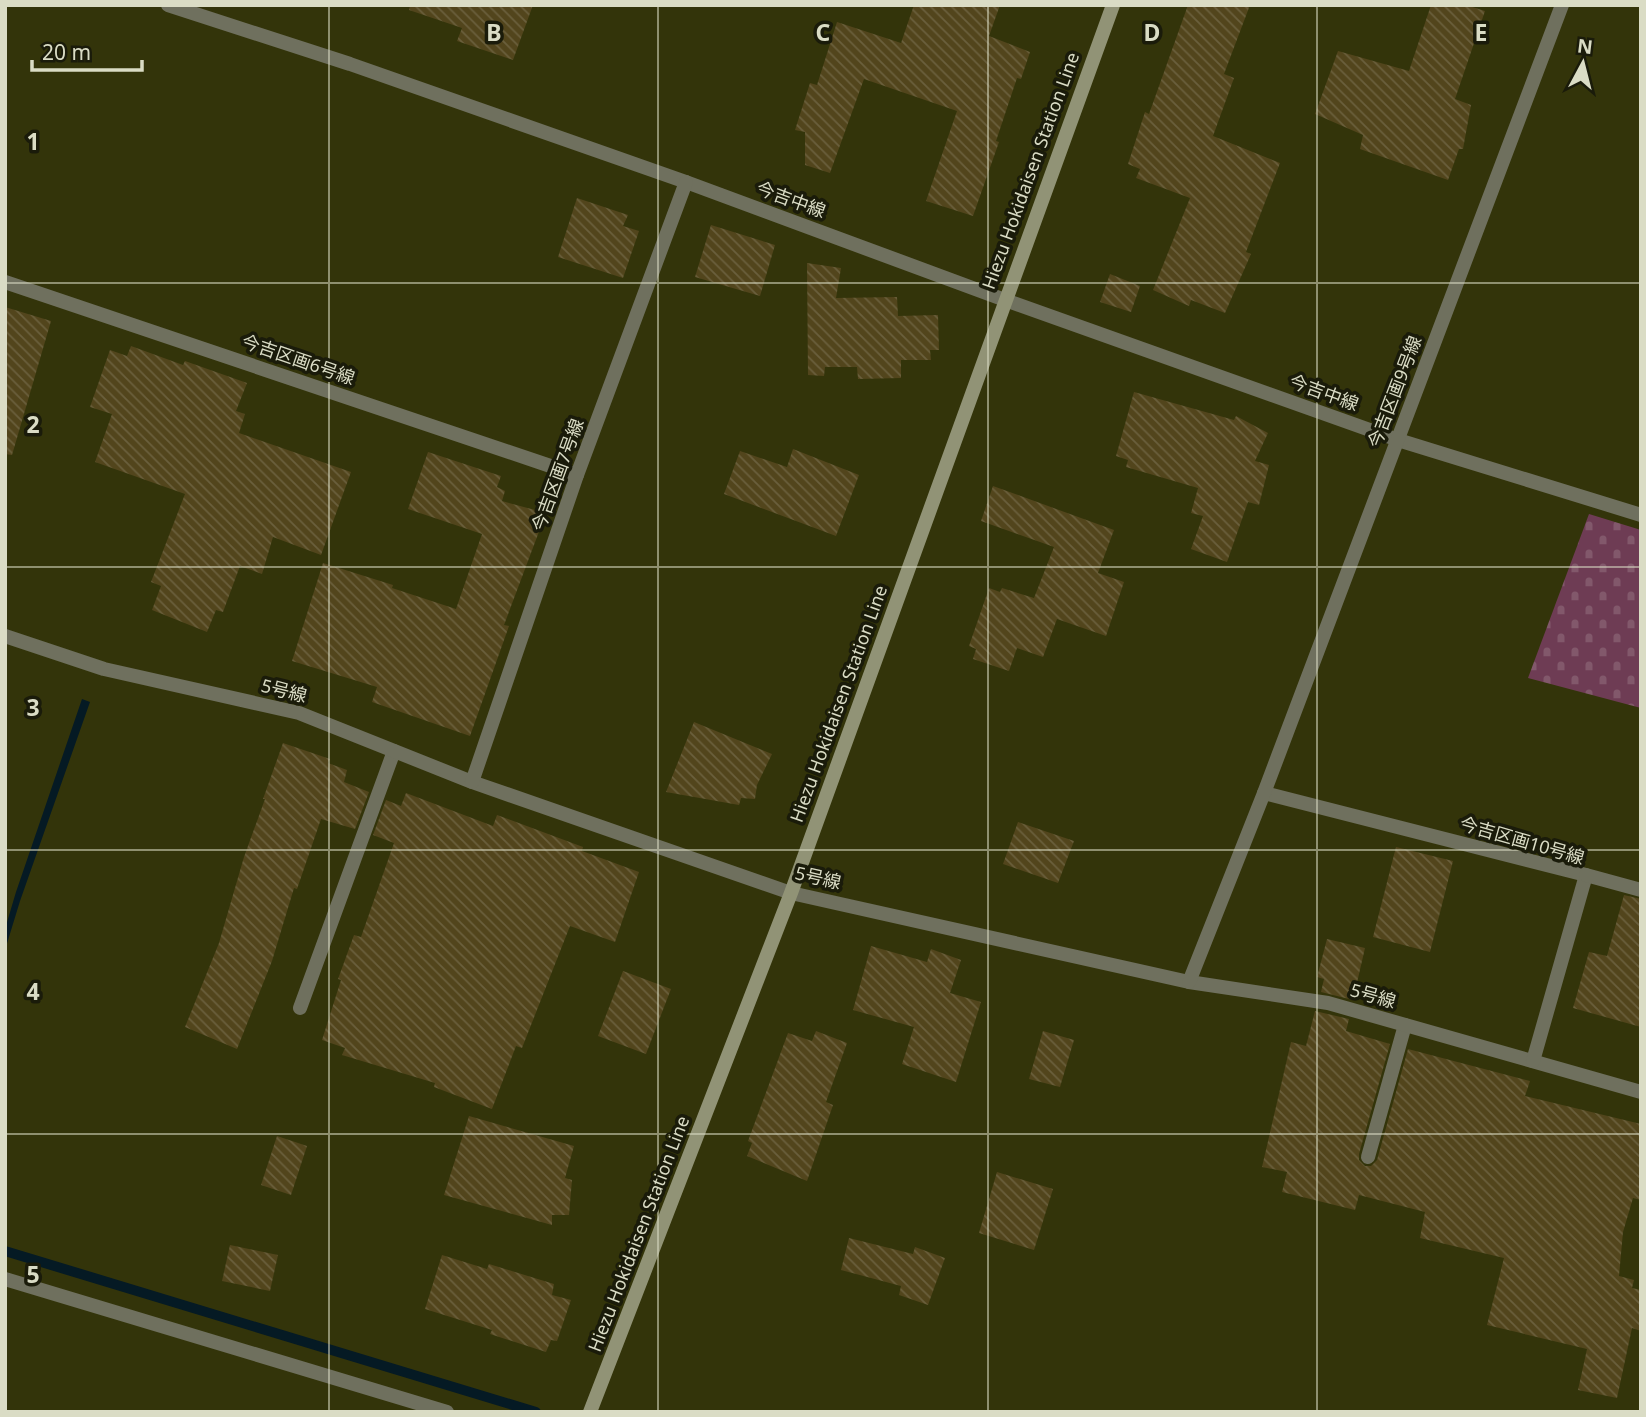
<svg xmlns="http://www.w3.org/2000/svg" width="1646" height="1417" font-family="'Noto Sans','Noto Sans JP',sans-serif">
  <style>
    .cemetery { fill: url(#cemetery-stones) }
    .water { fill: #051a24 }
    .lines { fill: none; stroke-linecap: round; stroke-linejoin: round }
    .stream { stroke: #051a24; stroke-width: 10 }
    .building { fill: url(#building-back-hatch) }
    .service { stroke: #6f705e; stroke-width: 14 }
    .minor { stroke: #6f705e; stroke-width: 14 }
    .secondary { stroke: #919376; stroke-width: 14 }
    .grid { fill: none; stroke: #dadcc5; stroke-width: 2; stroke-opacity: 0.55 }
    .labels { text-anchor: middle; stroke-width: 7; stroke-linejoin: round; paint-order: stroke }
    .street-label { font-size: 18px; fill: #dadcc5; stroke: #1a1b0a }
    .grid-label { font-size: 23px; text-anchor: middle; font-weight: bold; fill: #dadcc5; stroke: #1a1b0a; stroke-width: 7; stroke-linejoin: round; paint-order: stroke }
  </style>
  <defs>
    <pattern id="cemetery-stones" width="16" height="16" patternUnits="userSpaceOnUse" patternTransform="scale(1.75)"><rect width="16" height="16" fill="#6e3c54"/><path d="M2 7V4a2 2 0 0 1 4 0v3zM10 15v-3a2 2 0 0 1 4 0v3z" fill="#82586b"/></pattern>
    <pattern id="building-back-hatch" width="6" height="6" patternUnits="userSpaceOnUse" patternTransform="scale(1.75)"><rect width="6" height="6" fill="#52451c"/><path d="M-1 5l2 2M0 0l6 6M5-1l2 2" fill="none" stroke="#6a5f3c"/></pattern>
  </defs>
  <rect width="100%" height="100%" fill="#33340a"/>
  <path class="cemetery" d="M 1589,514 L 1641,530 L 1641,708 L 1528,678 Z"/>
  <path class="water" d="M 82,699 L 90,702 L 20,901 L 5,950 L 5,929 L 16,892 Z"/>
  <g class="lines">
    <path class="stream" d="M 5,1251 L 536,1412"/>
  </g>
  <g class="building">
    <path d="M 410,5 L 533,5 L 513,60 L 457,41 L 462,28 L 409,10 Z"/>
    <path d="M 914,5 L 1000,5 L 989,36 L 1030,52 L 1021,79 L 1017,78 L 996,141 L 999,142 L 973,216 L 926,201 L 957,111 L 864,79 L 830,173 L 805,165 L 805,132 L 795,130 L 810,83 L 817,85 L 837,22 L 901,43 Z"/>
    <path d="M 1188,5 L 1250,5 L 1224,74 L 1234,78 L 1213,136 L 1280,163 L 1246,252 L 1251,254 L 1225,313 L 1191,300 L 1189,306 L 1153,290 L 1190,198 L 1136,178 L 1140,169 L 1128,164 L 1145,112 L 1149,114 Z"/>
    <path d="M 1431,5 L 1466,5 L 1485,11 L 1455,99 L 1471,105 L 1463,149 L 1459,149 L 1448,180 L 1360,149 L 1363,135 L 1315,114 L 1338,51 L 1409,71 Z"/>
    <path d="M 577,198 L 628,215 L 623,226 L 639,231 L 623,278 L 558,257 Z"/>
    <path d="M 711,225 L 775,245 L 760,296 L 695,277 Z"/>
    <path d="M 807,263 L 841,268 L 836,298 L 897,297 L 898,316 L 938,315 L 939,350 L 930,350 L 931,360 L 901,360 L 901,378 L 858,379 L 857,367 L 825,367 L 824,376 L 808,375 Z"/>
    <path d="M 1110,274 L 1140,286 L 1131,312 L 1100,302 Z"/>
    <path d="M 5,307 L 51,321 L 12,455 L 5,454 Z"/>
    <path d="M 131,346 L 183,365 L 185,361 L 247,383 L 236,411 L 245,414 L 239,433 L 351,472 L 321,555 L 273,537 L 262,574 L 240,566 L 223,612 L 216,610 L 207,632 L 152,610 L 161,586 L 151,582 L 185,494 L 95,462 L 112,414 L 90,407 L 110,350 L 127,356 Z"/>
    <path d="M 1134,392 L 1234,420 L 1236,416 L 1268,433 L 1255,461 L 1269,465 L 1259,505 L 1248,502 L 1227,562 L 1191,549 L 1203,516 L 1191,513 L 1198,488 L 1126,467 L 1128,460 L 1116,456 Z"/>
    <path d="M 793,449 L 859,475 L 836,536 L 724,494 L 740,451 L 787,467 Z"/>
    <path d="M 428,452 L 501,476 L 497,487 L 505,491 L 502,501 L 546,513 L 504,625 L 509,626 L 470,736 L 372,702 L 377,687 L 292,661 L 323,563 L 393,585 L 392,588 L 456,609 L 482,534 L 408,509 Z"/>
    <path d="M 993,486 L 1114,530 L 1098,573 L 1124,582 L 1106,636 L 1057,619 L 1043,657 L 1017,648 L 1009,671 L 973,659 L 976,649 L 969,646 L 989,588 L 1000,592 L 1002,588 L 1034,598 L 1054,547 L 981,521 Z"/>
    <path d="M 694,722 L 772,754 L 757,785 L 755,799 L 741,798 L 739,805 L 666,792 Z"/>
    <path d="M 283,743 L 330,759 L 328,763 L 347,770 L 344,782 L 369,792 L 355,829 L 321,819 L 297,889 L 294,888 L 272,961 L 237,1049 L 185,1027 L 219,943 L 244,857 L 265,799 L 263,799 Z"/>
    <path d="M 406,793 L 493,826 L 497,815 L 583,847 L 582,851 L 639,872 L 615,942 L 570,926 L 522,1048 L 516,1046 L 492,1109 L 434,1087 L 435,1083 L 342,1055 L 345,1048 L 322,1040 L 341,980 L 338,979 L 354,935 L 361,937 L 394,843 L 373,835 L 386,800 L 401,806 Z"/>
    <path d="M 1018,822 L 1074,841 L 1058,883 L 1003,864 Z"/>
    <path d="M 1396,847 L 1453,861 L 1430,952 L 1373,937 Z"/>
    <path d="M 1624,895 L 1641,899 L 1641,1027 L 1573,1008 L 1589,952 L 1607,956 Z"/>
    <path d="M 1327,939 L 1365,948 L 1353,1000 L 1321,992 L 1324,979 L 1317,977 Z"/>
    <path d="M 871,946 L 927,962 L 931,949 L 961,960 L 950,993 L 981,1002 L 956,1082 L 902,1064 L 914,1027 L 853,1010 Z"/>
    <path d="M 623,971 L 671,989 L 646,1054 L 598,1036 Z"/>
    <path d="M 1315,1011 L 1349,1019 L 1346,1031 L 1390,1044 L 1359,1154 L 1359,1160 L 1365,1166 L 1371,1166 L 1377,1160 L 1408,1049 L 1530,1081 L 1525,1096 L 1641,1124 L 1641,1200 L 1633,1198 L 1623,1232 L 1619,1276 L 1634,1280 L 1632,1288 L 1641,1290 L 1641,1331 L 1632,1328 L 1617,1398 L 1578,1390 L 1587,1349 L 1487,1325 L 1504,1258 L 1420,1238 L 1425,1212 L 1359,1195 L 1355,1210 L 1282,1192 L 1287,1172 L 1262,1167 L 1291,1042 L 1306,1046 Z"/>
    <path d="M 816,1031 L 847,1043 L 826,1102 L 833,1105 L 807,1181 L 747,1156 L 752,1143 L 748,1141 L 788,1033 L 812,1041 Z"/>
    <path d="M 1043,1031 L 1074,1040 L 1060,1087 L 1029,1079 Z"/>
    <path d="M 469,1116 L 574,1146 L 565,1178 L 572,1180 L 569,1215 L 552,1215 L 552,1225 L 444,1195 Z"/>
    <path d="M 277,1136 L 307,1146 L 291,1195 L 261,1185 Z"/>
    <path d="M 997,1172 L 1053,1189 L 1034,1250 L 979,1233 Z"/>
    <path d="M 849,1238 L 913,1254 L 915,1247 L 945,1258 L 928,1305 L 899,1295 L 901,1286 L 841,1270 Z"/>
    <path d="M 230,1245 L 278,1255 L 270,1291 L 222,1281 Z"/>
    <path d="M 442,1255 L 487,1269 L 489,1264 L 554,1284 L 552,1295 L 571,1300 L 557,1341 L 551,1340 L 546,1352 L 490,1334 L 492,1330 L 425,1309 Z"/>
  </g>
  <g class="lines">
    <g class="service">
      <path d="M 300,1008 L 394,751"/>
      <path d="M 1368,1157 L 1405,1025"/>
    </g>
    <g class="minor">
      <path d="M 168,5 L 350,64 L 686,182 L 1005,300 L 1398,440 L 1641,515"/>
      <path d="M 5,282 L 577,475"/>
      <path d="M 5,636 L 104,669 L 299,713 L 472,782 L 791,893 L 1189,982 L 1328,1003 L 1641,1092"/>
      <path d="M 472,782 L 577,475 L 686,182"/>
      <path d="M 1264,793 L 1586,875 L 1533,1061"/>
      <path d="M 1586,875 L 1641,890"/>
      <path d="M 1189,982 L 1264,793 L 1562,5"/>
      <path d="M 5,1279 L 447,1412"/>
    </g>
    <path class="secondary" d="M 590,1412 L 791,893 L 1113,5"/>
  </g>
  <path class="grid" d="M 329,5 L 329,1412M 658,5 L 658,1412M 988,5 L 988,1412M 1317,5 L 1317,1412M 5,283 L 1641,283M 5,567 L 1641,567M 5,850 L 1641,850M 5,1134 L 1641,1134"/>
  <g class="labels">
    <g class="street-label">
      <text transform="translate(1031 171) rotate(-70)" y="6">Hiezu Hokidaisen Station Line</text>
      <text transform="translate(791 200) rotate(20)" y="6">今吉中線</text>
      <text transform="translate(298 360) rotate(19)" y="6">今吉区画6号線</text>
      <text transform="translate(1395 392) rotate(-69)" y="6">今吉区画9号線</text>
      <text transform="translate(1324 393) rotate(20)" y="6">今吉中線</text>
      <text transform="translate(558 475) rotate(-70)" y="6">今吉区画7号線</text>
      <text transform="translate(284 691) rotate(14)" y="6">5号線</text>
      <text transform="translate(839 704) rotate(-70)" y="6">Hiezu Hokidaisen Station Line</text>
      <text transform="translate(1522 841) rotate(16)" y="6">今吉区画10号線</text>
      <text transform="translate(818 878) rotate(13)" y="6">5号線</text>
      <text transform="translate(1373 996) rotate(16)" y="6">5号線</text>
      <text transform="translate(639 1234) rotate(-69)" y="6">Hiezu Hokidaisen Station Line</text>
    </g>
  </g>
  <g class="grid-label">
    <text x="494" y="41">B</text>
    <text x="823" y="41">C</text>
    <text x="1152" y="41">D</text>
    <text x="1481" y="41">E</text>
    <text x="33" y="150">1</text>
    <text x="33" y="433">2</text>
    <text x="33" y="716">3</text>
    <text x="33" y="1000">4</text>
    <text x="33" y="1283">5</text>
  </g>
  <rect width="1646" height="1417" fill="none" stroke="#dadcc5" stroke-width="14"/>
  <g transform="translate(1583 63) rotate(7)" stroke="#1a1b0a" stroke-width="5" paint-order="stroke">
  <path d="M0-5L12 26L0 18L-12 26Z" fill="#dadcc5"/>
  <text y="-10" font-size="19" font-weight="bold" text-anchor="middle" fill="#dadcc5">N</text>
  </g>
  <path d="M32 60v10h110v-10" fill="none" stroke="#dadcc5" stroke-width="3.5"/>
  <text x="42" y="60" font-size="21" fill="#dadcc5" stroke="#1a1b0a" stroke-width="5" paint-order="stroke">20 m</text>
</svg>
